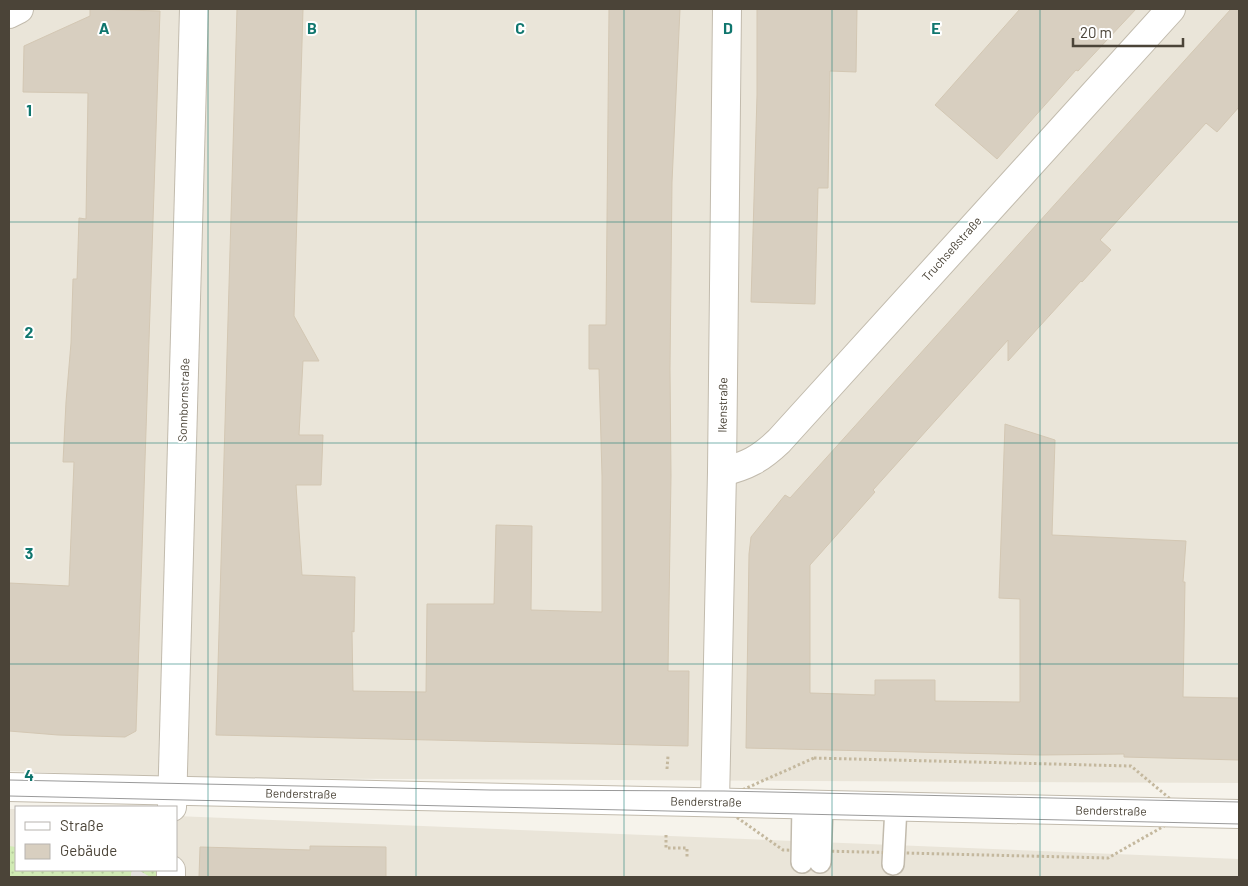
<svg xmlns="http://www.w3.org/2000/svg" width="1248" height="886" font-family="Barlow,sans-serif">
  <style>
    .residential { fill: #eae5d9 }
    .park { fill: url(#park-dots) }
    .parking { fill: #e5e3df }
    .building { fill: #d8cfc0; stroke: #d3c7b3 }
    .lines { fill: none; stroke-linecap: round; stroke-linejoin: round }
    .service-casing { stroke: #c2bbad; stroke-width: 24 }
    .minor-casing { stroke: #c2bbad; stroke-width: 30 }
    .tertiary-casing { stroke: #c2bbad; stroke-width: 30 }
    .path { stroke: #c4b89e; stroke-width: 3; stroke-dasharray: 2.5 2.5; stroke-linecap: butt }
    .service { stroke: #fff; stroke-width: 21 }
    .minor { stroke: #fff; stroke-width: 28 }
    .tertiary { stroke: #fff; stroke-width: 28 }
    .tram { stroke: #9a9a9a; stroke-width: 1 }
    .grid { fill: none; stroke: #0f766e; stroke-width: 1; stroke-opacity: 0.55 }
    .labels { text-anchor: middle; stroke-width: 4; stroke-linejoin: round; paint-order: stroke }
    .street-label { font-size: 12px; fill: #4b4438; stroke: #fff }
    .grid-label { font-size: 16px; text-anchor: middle; font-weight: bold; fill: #0f766e; stroke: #fff; stroke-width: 4; stroke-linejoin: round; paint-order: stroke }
  </style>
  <defs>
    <pattern id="park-dots" width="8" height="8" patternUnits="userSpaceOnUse" patternTransform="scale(1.25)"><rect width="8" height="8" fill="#d1ebb4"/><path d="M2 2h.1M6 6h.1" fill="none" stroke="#b5cb9c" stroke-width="1.8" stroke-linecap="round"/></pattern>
  </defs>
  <rect width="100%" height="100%" fill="#f6f3eb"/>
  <g class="residential">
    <path d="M 9,9 L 1239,9 L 1239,783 L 190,778 L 9,771 Z"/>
    <path d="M 9,809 L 16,809 L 16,870 L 176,870 L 176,816 L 1239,859 L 1239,877 L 9,877 Z"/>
  </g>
  <g class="park">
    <path d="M 9,846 L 16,847 L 16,870 L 133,870 L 131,873 L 131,877 L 9,877 Z"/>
    <path d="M 138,870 L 158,870 L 156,877 L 150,877 Z"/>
  </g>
  <path class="parking" d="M 132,870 L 138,870 L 150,877 L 131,877 Z"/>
  <g class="building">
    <path d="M 90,9 L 160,11 L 136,731 L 125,737 L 58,735 L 9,731 L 9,583 L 69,586 L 74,462 L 63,462 L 66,402 L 71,343 L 73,279 L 77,279 L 79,218 L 86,219 L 88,93 L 23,92 L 24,46 L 90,16 Z"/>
    <path d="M 237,9 L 303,9 L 294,316 L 319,361 L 303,361 L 299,435 L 323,435 L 321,485 L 296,485 L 302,575 L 355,577 L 354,632 L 352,631 L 353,691 L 426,692 L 427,604 L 494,604 L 496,525 L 532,526 L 531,610 L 602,612 L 602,476 L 599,369 L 589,369 L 589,325 L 606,325 L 609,9 L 680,9 L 672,182 L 670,369 L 671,476 L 668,671 L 689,671 L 688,746 L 216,735 Z"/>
    <path d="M 757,9 L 857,9 L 856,72 L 830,71 L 828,188 L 818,188 L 815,304 L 751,302 L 757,95 Z"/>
    <path d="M 1020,9 L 1136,9 L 1078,71 L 1076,70 L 997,159 L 935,105 Z"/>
    <path d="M 1231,9 L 1239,9 L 1239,107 L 1217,132 L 1206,123 L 1100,240 L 1111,250 L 1082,282 L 1081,281 L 1008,361 L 1008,340 L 873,490 L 875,492 L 810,565 L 810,693 L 875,695 L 875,680 L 935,680 L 935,701 L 1020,702 L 1020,599 L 999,598 L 1005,424 L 1055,440 L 1052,535 L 1186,541 L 1183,582 L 1185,582 L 1183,697 L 1239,698 L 1239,760 L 1124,757 L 1124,754 L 1041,755 L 746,748 L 749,554 L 751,537 L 785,495 L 790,498 Z"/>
    <path d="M 310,846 L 386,847 L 386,877 L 199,877 L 200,847 L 310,850 Z"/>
  </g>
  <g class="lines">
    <g class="service-casing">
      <g id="service">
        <path d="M 802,862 L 803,804"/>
        <path d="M 820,862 L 822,805"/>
        <path d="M 893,864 L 896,807"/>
      </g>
    </g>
    <g class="minor-casing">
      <g id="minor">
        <path d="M 9,14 L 19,9"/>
        <path d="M 722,472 C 747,466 760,459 779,441 L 1171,9"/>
        <path d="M 715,802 L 722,472 L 727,9"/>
        <path d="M 172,807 L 194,9"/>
        <path d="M 171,877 L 171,870"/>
      </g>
    </g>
    <g class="tertiary-casing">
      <path id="tertiary" d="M 9,787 L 1239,814"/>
    </g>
    <g class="path">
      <path d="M 814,758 L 1131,766 L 1187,813 L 1108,858 L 783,850 L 715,802 Z"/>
      <path d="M 667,769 L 668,756"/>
      <path d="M 666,835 L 666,848 L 687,848 L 687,859"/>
    </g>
    <use href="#service" class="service"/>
    <use href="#minor" class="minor"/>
    <use href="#tertiary" class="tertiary"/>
    <g class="tram">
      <path d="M 9,780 L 490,790 L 724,791 L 1239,802"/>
      <path d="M 9,796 L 1239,824"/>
    </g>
  </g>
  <path class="grid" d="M 208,9 L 208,877M 416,9 L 416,877M 624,9 L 624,877M 832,9 L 832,877M 1040,9 L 1040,877M 9,222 L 1239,222M 9,443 L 1239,443M 9,664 L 1239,664"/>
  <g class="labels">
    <g class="street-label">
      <text transform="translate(952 249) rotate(-48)" y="4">Truchseßstraße</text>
      <text transform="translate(184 400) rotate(-88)" y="4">Sonnbornstraße</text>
      <text transform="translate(723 405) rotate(-89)" y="4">Ikenstraße</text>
      <text transform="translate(301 794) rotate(1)" y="4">Benderstraße</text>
      <text transform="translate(706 802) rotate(1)" y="4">Benderstraße</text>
      <text transform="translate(1111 811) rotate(1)" y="4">Benderstraße</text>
    </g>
  </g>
  <g class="grid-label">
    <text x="104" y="34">A</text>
    <text x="312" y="34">B</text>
    <text x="520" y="34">C</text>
    <text x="728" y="34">D</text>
    <text x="936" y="34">E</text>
    <text x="29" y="116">1</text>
    <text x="29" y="338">2</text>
    <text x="29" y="559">3</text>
    <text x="29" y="781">4</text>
  </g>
  <rect width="1248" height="886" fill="none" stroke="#4b4438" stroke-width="20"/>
  <rect x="15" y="806" width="162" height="65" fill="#ffffff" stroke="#b7b4af"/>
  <rect x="25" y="822" width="25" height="8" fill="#ffffff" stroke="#b7b4af"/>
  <text x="60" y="831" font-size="15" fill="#4b4438">Straße</text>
  <rect x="25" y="844" width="25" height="15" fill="#d8cfc0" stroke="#b7b4af"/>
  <text x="60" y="856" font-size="15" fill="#4b4438">Gebäude</text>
  <path d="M1073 38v8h110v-8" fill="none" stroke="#4b4438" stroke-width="2.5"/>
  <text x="1080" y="38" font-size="15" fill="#4b4438" stroke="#ffffff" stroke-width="4" paint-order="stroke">20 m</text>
</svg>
